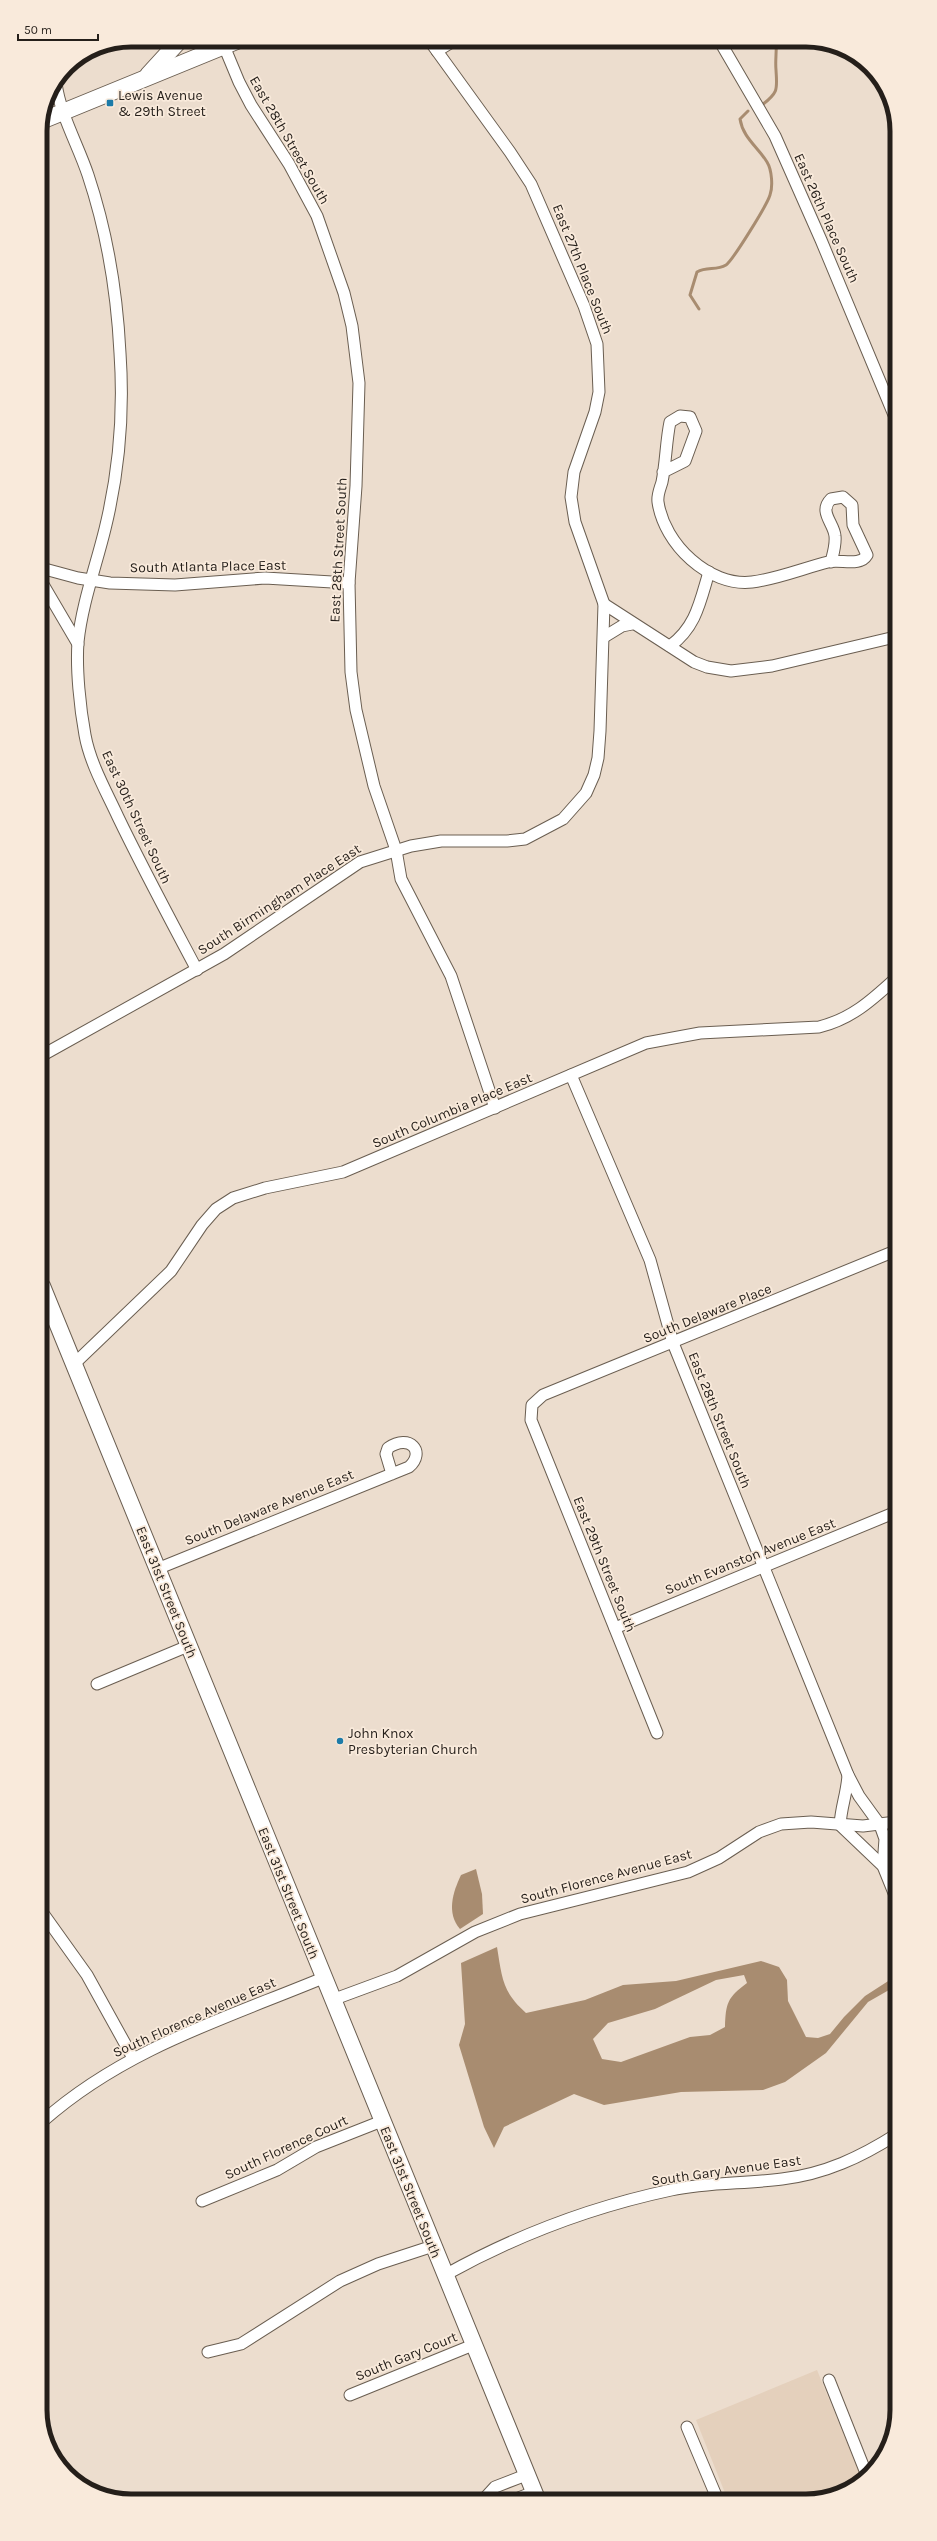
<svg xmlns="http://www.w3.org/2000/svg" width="937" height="2541" font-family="Karla,sans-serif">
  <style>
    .built { fill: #e4d0bc }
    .water { fill: #a88c70; fill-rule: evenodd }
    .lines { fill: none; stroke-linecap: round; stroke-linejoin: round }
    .stream { stroke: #a88c70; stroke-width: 3 }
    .minor-casing { stroke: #6a5e51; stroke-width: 13 }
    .secondary-casing { stroke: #6a5e51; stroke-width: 18 }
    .minor { stroke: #fff; stroke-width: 11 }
    .secondary { stroke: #fff; stroke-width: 16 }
    .poi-dot { fill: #1c7ba8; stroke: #f9eadb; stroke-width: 1.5 }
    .labels { text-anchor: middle; stroke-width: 3.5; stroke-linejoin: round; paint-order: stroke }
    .poi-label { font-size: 14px; fill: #251f1a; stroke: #f9eadb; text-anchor: start }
    .street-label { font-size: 14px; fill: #251f1a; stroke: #f9eadb }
    .rim { fill: none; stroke: #251f1a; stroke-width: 5 }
  </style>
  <rect width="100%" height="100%" fill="#ecddce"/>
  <path class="built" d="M 817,2370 L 861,2477 L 830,2498 L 727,2498 L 696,2420 Z"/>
  <g class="water">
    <path d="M 476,1869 L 482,1894 L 483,1914 L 460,1929 C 446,1913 453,1892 461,1875 Z"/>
    <path d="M 497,1947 C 502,1977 502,1992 526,2013 L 585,2000 L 623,1985 L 676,1981 L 761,1961 L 779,1967 L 787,1980 L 788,2001 L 806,2037 L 818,2038 L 830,2034 L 844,2017 L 865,1996 L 896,1976 L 896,1986 L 868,2002 L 826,2053 L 785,2082 L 763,2090 L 681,2092 L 604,2105 L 574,2094 L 504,2127 L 494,2148 L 484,2127 L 459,2045 L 465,2024 L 461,1963 ZM 744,1975 L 747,1983 C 727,1998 726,2003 725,2027 L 710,2035 L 690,2037 L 621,2062 L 602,2059 L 593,2039 L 608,2023 L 655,2009 L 716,1980 Z"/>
  </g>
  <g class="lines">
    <g class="stream">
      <path d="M 762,105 C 779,92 777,89 776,70 C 775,60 777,50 776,40"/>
      <path d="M 699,309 L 690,295 L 697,272 C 707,266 716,271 726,265 C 733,260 767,205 770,195 C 773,187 772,170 767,162 C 758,147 743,138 740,119 L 748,111"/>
    </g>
    <g class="minor-casing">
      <g id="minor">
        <path d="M 719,40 L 775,136 L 821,240 L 894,415"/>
        <path d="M 224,46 L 239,82 L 251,105 L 289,164 L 317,216 L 344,293 L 352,326 L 359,383 L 356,486 L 349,583 L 351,672 L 356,710 L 374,786 L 396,850 L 401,879 L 451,976 L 495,1108"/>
        <path d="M 437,51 L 455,40"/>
        <path d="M 56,83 C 60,114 78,145 88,175 C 107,232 117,293 120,353 C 124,411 119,472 105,529 C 96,566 82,604 78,642 C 76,669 80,708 85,735 C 90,763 106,791 118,817 C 143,869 170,919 197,970"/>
        <path d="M 663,472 L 685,461 L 696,431 L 690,417 L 680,416 L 670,422 C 666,441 666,462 662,482 C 660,489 657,495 658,502 C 664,544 709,587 752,582 C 777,579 804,568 828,562 C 841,559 860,567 867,555 L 853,525 L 852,505 L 843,497 L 831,499 C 818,512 834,523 835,536 C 836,545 833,554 831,562"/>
        <path d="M 41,568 L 78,578 L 110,583 L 175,585 L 265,578 L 349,583"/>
        <path d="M 41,581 L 78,644"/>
        <path d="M 604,604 L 694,662 L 707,667 L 731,671 L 772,666 L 895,637"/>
        <path d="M 604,637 L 622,626 L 632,624"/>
        <path d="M 670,646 C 696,627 700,602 709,572"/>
        <path d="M 41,1056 L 224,954 L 360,862 L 411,846 L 441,841 L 507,841 L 525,839 L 563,819 L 586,793 L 594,775 L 598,758 L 600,731 L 604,604 L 575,522 L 571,497 L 574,472 L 595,412 L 599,392 L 597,344 L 584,306 L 531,184 L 510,152 L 429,40"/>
        <path d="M 571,1075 L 650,1260 L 673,1343 L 848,1775 L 859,1796 L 880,1825 L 885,1839 L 883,1866"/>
        <path d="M 73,1365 L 171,1271 L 202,1225 L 216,1209 L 233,1198 L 265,1188 L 343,1172 L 646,1043 L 700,1033 L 819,1027 C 851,1019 871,1001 895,979"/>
        <path d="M 157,1569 L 409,1467 C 426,1452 410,1433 388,1448 L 386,1454 L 392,1474"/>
        <path d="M 615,1628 L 896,1512"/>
        <path d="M 97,1684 L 188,1646"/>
        <path d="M 657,1733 L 531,1420 L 532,1405 L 543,1395 L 895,1251"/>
        <path d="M 848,1775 C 847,1793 841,1807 840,1825 L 883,1866 L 896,1898"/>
        <path d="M 42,1912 L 87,1975 L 133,2058"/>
        <path d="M 332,2000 L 397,1976 L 475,1932 L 520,1914 L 688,1872 L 719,1858 L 759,1832 L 781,1824 L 811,1822 L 863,1826 L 896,1822"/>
        <path d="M 43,2121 C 124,2049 224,2019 323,1978"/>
        <path d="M 202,2201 L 277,2170 L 316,2147 L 382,2121"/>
        <path d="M 445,2275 C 517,2235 591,2207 671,2190 C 708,2182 745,2184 782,2179 C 825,2174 861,2157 897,2134"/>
        <path d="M 208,2352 L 241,2344 L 340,2281 L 378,2264 L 433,2246"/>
        <path d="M 829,2380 L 866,2473"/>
        <path d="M 350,2395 L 473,2345"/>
        <path d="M 687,2427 L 717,2498"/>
        <path d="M 484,2499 L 495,2487 L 526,2475"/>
        <path d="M 516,2499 L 534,2492"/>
      </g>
    </g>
    <g class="secondary-casing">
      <g id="secondary">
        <path d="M 148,75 L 180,40"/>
        <path d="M 41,121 L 239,40"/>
        <path d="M 42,1286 L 537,2499"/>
      </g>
    </g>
    <use href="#minor" class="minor"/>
    <use href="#secondary" class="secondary"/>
  </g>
  <g class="poi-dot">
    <rect x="106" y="99" width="8" height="8" rx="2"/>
    <circle cx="340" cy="1741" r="4"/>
  </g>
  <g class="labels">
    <g class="poi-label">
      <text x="118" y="100">Lewis Avenue<tspan x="118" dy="16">&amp; 29th Street</tspan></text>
      <text x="348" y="1738">John Knox<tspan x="348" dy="16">Presbyterian Church</tspan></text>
    </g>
    <g class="street-label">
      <text transform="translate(290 140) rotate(60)" y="5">East 28th Street South</text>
      <text transform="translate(827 218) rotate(66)" y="5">East 26th Place South</text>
      <text transform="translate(583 269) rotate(68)" y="5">East 27th Place South</text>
      <text transform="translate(338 550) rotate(-87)" y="5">East 28th Street South</text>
      <text transform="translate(208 566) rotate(-1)" y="5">South Atlanta Place East</text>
      <text transform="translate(137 817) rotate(65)" y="5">East 30th Street South</text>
      <text transform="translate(279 899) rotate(-33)" y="5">South Birmingham Place East</text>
      <text transform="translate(452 1110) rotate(-23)" y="5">South Columbia Place East</text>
      <text transform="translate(707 1313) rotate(-22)" y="5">South Delaware Place</text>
      <text transform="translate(720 1420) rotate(68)" y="5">East 28th Street South</text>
      <text transform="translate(269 1507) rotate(-22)" y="5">South Delaware Avenue East</text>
      <text transform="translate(750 1556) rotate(-22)" y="5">South Evanston Avenue East</text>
      <text transform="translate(605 1564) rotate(68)" y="5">East 29th Street South</text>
      <text transform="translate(167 1592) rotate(68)" y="5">East 31st Street South</text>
      <text transform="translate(606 1876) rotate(-15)" y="5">South Florence Avenue East</text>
      <text transform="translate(289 1893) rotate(68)" y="5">East 31st Street South</text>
      <text transform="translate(194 2017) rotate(-24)" y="5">South Florence Avenue East</text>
      <text transform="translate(286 2147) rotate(-25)" y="5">South Florence Court</text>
      <text transform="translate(726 2170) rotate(-8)" y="5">South Gary Avenue East</text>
      <text transform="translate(411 2192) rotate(68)" y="5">East 31st Street South</text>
      <text transform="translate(406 2356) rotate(-22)" y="5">South Gary Court</text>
    </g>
  </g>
  <path d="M0 0H937V2541H0ZM131 47H806A84 84 0 0 1 890 131V2410A84 84 0 0 1 806 2494H131A84 84 0 0 1 47 2410V131A84 84 0 0 1 131 47Z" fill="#f9eadb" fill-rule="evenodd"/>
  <path class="rim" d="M131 47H806A84 84 0 0 1 890 131V2410A84 84 0 0 1 806 2494H131A84 84 0 0 1 47 2410V131A84 84 0 0 1 131 47Z"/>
  <path d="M18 34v6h80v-6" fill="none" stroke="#251f1a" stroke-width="2"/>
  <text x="24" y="34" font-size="12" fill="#251f1a" stroke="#f9eadb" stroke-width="3" paint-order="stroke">50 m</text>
</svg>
